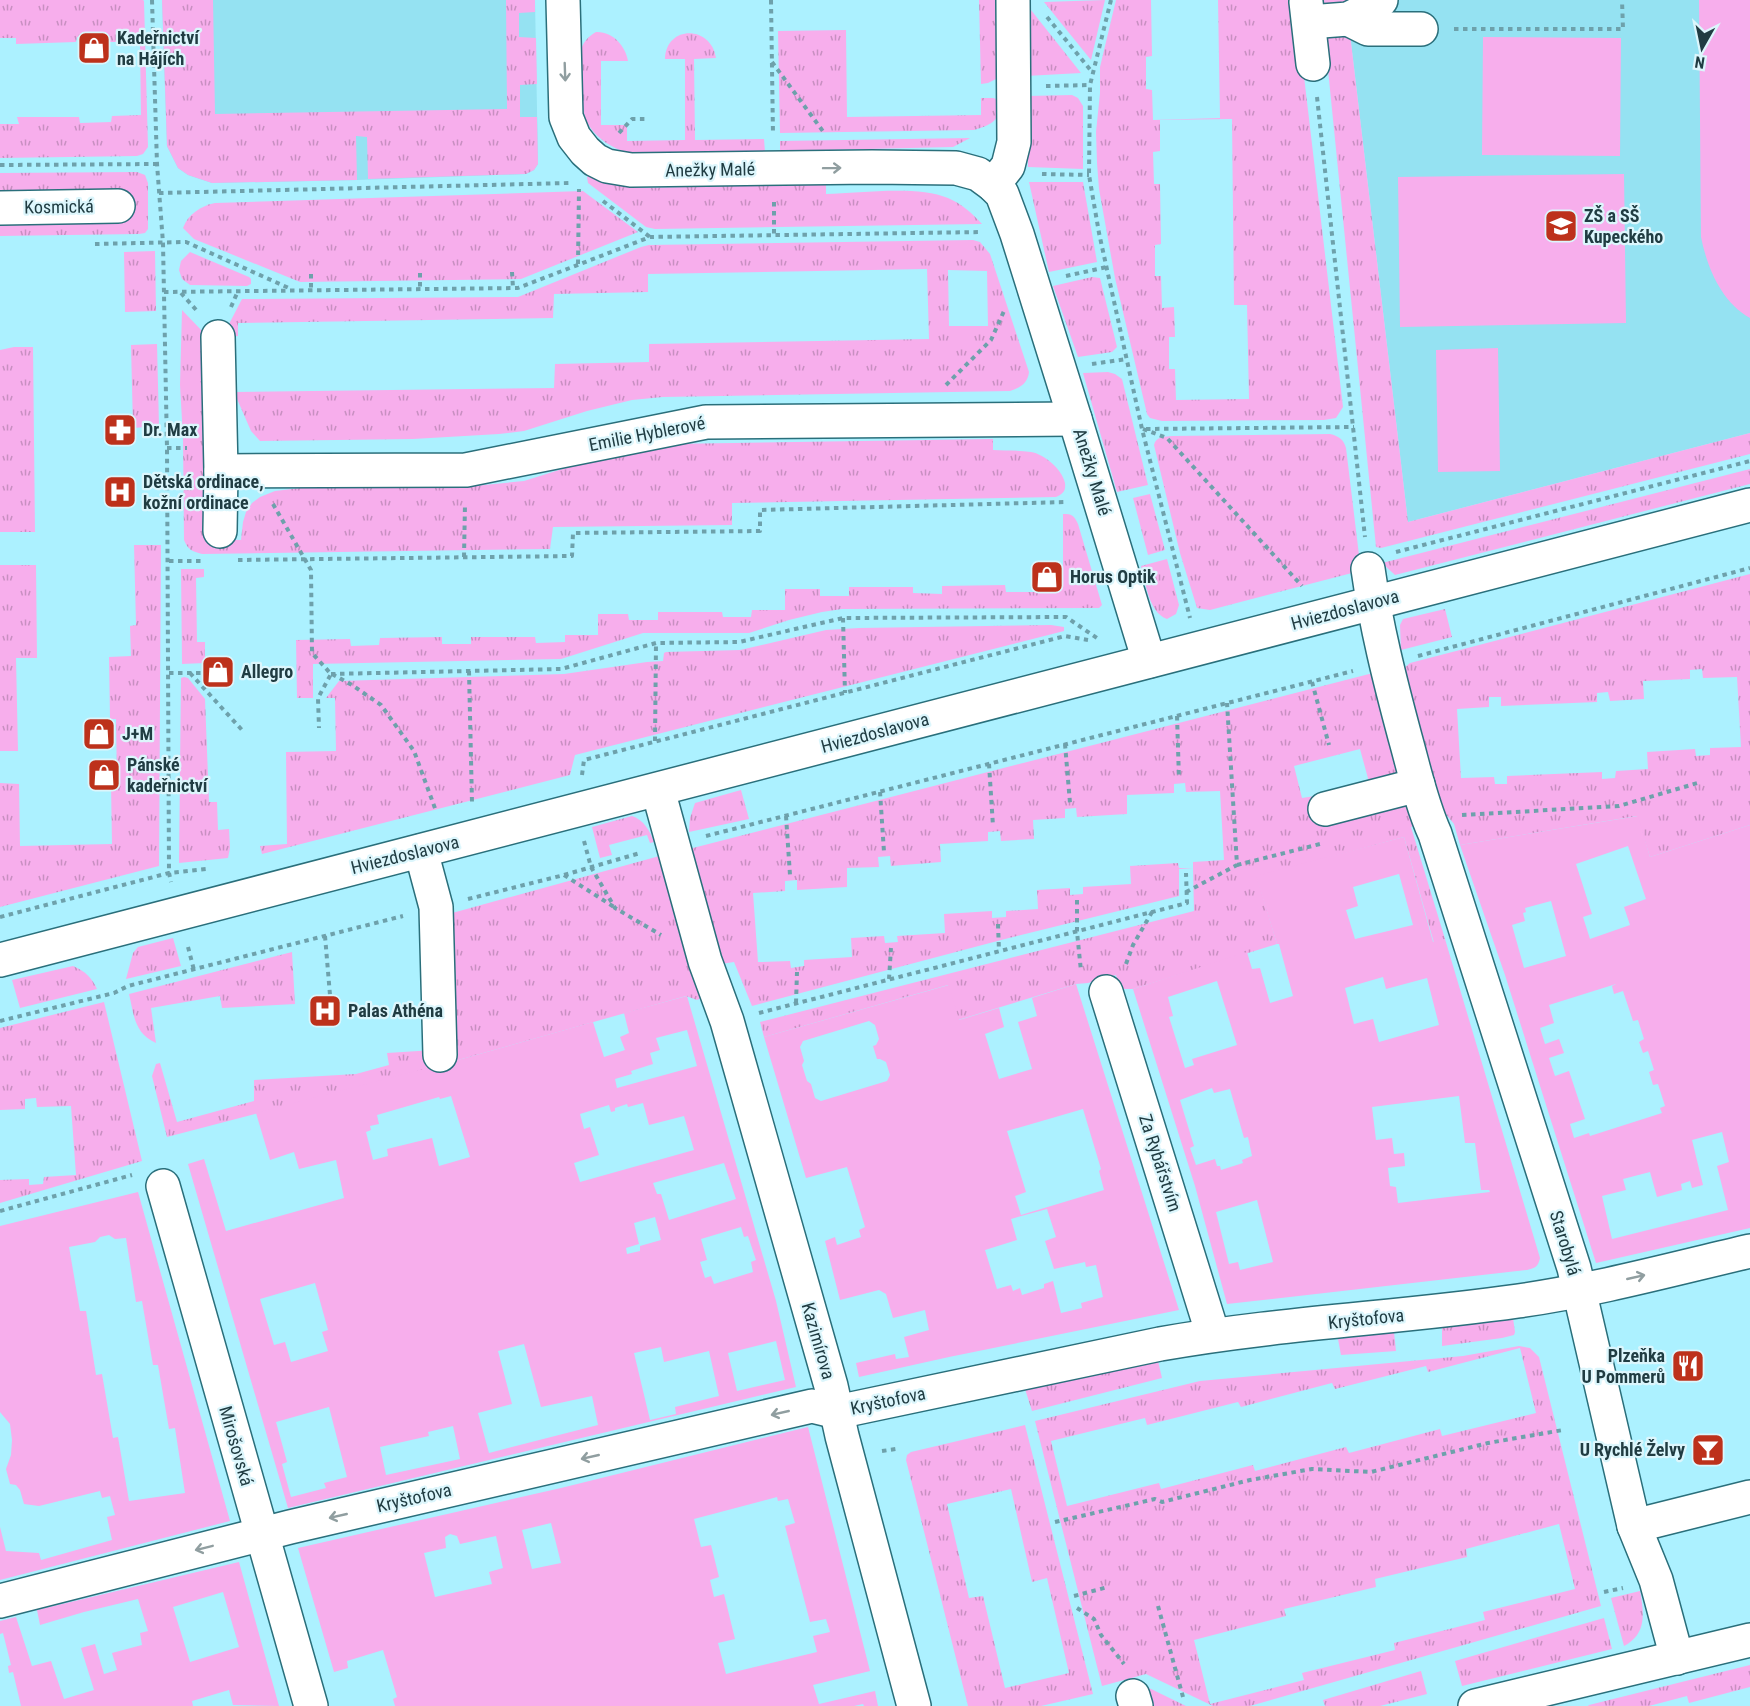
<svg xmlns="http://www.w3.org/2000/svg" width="1750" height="1706" font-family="'Roboto Condensed',sans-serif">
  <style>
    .built { fill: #95e2f2 }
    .grass { fill: url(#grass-tufts); fill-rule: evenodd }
    .garden { fill: #f7aeec; fill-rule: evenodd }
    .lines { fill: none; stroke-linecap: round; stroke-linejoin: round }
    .minor-casing { stroke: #2a6f7b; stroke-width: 36 }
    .path { stroke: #6ea1ab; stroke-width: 4; stroke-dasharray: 4.5 4.5; stroke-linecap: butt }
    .minor { stroke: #fff; stroke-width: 33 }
    .oneway { stroke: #909ea0 }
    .labels { text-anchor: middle; stroke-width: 4.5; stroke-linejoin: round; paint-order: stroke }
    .poi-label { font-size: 18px; font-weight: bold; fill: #203c42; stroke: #dcf6fc; text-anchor: start }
    .street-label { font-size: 18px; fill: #203c42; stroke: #dcf6fc }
  </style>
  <defs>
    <pattern id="grass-tufts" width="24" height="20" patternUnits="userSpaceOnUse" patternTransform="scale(1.5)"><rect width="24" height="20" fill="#f7aeec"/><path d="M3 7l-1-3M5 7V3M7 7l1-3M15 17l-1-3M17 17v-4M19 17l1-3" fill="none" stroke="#c88fc1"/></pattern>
  </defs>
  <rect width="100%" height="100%" fill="#acf1ff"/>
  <g class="built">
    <path d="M 162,0 L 535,0 L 538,164 L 534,170 L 526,174 L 357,180 L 212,183 L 188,175 L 178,168 L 167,146 Z"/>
    <path d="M 1346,0 L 1750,0 L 1750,433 L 1408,522 Z"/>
  </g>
  <g class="grass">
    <path d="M 0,0 L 143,0 L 144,1 L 148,147 L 143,154 L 137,156 L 0,158 L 0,124 L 19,124 L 17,117 L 79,117 L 80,123 L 111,122 L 112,116 L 141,115 L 140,42 L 109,42 L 109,37 L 77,37 L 76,42 L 16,44 L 16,38 L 0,38 Z"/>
    <path d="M 162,0 L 213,0 L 215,114 L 507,109 L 506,0 L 535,0 L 535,12 L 519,13 L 519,37 L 536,38 L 537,84 L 520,85 L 520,117 L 537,117 L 538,164 L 534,170 L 526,174 L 368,179 L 367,137 L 356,136 L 357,180 L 212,183 L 188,175 L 178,168 L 167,146 Z"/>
    <path d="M 979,0 L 1000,0 L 998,78 L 988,83 L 981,84 Z"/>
    <path d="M 1105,0 L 1091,60 L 1044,2 Z"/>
    <path d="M 1116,0 L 1151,0 L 1152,56 L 1146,57 L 1146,89 L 1152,90 L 1153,120 L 1220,118 L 1218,0 L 1295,0 L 1343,407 L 1336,418 L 1324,420 L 1162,421 L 1150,418 L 1147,414 L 1115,278 L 1099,189 L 1097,163 L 1096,132 L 1100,93 L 1100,67 ZM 1232,119 L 1234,305 L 1247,305 L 1249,399 L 1176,400 L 1175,369 L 1169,369 L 1169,337 L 1175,337 L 1174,307 L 1162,308 L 1161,276 L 1155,276 L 1155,245 L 1161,244 L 1160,184 L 1154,184 L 1153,152 L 1160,151 L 1160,120 Z"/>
    <path d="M 1321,0 L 1346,0 L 1408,522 L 1750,433 L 1750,454 L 1381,548 L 1376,547 Z"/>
    <path d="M 1027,5 L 1081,73 L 1026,76 Z"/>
    <path d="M 846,30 L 847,117 L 981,115 L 981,98 L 993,98 L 1000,100 C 1001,120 992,125 974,130 L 780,133 L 778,31 Z"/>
    <path d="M 596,32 C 612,31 626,46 628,61 L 601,61 L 601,125 L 627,125 L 627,141 L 685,140 L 685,59 L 665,59 C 666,25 711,25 716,58 L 694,59 L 695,140 L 764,139 L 765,152 L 631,153 C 614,150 595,138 587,122 C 581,112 577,60 581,49 C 584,41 589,36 596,32 Z"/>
    <path d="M 1072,95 L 1078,98 L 1083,106 L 1083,169 L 1028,167 L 1027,96 Z"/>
    <path d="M 970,138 L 953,147 L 780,151 L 780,141 Z"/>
    <path d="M 137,172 L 145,175 L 148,183 L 148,229 L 145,233 L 139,234 L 0,236 L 0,223 L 125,221 L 124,193 L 0,194 L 0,173 Z"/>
    <path d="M 590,174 L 624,186 L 641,188 L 826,184 L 826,194 C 860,193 918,185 948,198 C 962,204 972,213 982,224 L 655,229 L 646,227 L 588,183 L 587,177 Z"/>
    <path d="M 1029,182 L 1083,182 L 1097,262 L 1049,272 Z"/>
    <path d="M 583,191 L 638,232 L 521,279 L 300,282 L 194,239 L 183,228 C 188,214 201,206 215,203 Z"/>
    <path d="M 973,240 L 980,242 L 990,254 L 1029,372 C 1028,383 1020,388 1010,391 L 663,397 L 632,400 L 587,411 L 524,431 L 499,434 L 413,439 L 260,441 L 251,431 L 234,392 L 554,388 L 555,364 L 649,362 L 649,344 L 929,339 L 927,269 L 648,274 L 648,292 L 554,294 L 553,318 L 238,323 L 238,336 L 228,337 L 228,326 L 242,299 L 518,297 L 641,247 L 649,245 ZM 948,270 L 987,271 L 988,326 L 949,326 Z"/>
    <path d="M 155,251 L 156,311 L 125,312 L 124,252 Z"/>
    <path d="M 190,252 L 249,277 L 251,279 L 251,284 L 247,286 L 190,285 L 182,279 L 179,270 L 181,261 Z"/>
    <path d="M 1092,277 L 1100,278 L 1117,347 L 1112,352 L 1078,357 L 1053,286 Z"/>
    <path d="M 182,310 L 205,334 L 207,539 L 241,540 L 243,522 L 246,512 L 252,503 L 260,497 L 275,491 L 309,487 L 360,488 L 474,486 L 524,481 L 623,450 L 671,444 L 993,439 L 993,450 C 1006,451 1019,450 1031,452 C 1044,454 1062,469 1065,483 C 1066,491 1063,494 1056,497 L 732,503 L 732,525 L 553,527 L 550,549 L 202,554 C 192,551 188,550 184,540 L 183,438 L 180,385 Z"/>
    <path d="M 157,344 L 159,426 L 133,428 L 131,345 Z"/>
    <path d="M 14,347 L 33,347 L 35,532 L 0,532 L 0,350 Z"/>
    <path d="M 1108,372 L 1115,374 L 1122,379 L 1148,485 L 1117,492 L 1083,373 Z"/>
    <path d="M 1330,434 C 1339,436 1344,440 1346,448 L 1359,555 L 1358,561 L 1352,573 L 1210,610 L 1197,608 L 1180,553 L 1154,445 C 1156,436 1165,437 1172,436 Z"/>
    <path d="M 1750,469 L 1750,484 L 1395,575 L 1382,563 Z"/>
    <path d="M 1150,494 L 1165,550 L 1148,555 L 1133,498 Z"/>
    <path d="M 1063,514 C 1072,514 1074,515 1078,524 L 1102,605 L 1099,608 L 842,609 L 822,612 L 789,620 L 749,633 L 643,633 L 561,659 L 313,664 L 313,698 L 297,698 L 296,640 L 350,639 L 351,646 L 379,645 L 380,638 L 442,637 L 442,644 L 471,644 L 471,637 L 535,637 L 536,643 L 565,642 L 565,635 L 598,635 L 598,614 L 628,614 L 629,620 L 658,620 L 658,612 L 722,612 L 723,617 L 751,617 L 752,610 L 785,610 L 785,589 L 820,589 L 820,596 L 849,596 L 849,587 L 913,587 L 913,593 L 942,594 L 942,586 L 1005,585 L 1006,592 L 1035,592 L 1035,584 L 1063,584 Z"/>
    <path d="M 134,545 L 161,545 L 159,866 L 0,907 L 0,783 L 19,784 L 20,846 L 112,844 L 111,784 L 117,783 L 116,719 L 110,719 L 109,657 L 131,656 L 130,626 L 136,625 Z"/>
    <path d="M 1167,559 L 1179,605 L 1176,614 L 1167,619 C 1148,612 1146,582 1141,566 Z"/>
    <path d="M 0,565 L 36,565 L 37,658 L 16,658 L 18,751 L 0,751 Z"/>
    <path d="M 181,569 L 204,569 L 204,577 L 196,578 L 197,642 L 205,642 L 205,663 L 182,664 Z"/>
    <path d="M 1750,574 L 1750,825 L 1650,857 L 1637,816 L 1460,845 L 1454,824 L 1431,796 L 1402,670 L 1410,663 ZM 1702,669 L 1703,678 L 1737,677 L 1741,747 L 1710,748 L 1710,755 L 1696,756 L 1695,749 L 1647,752 L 1648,769 L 1616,771 L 1615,778 L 1602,779 L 1602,772 L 1507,776 L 1507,784 L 1495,784 L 1494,777 L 1461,778 L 1457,709 L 1489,707 L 1489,697 L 1501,697 L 1501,706 L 1597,702 L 1597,693 L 1608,692 L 1610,701 L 1644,699 L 1643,681 L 1690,679 L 1690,670 Z"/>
    <path d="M 1445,609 L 1452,637 L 1401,650 L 1400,625 L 1403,619 Z"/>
    <path d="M 1051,625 L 1064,627 L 1064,631 L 575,755 L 570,775 L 262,854 L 260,846 L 287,844 L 286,752 L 336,751 L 335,698 L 326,698 L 339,681 L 564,674 L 647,662 L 663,661 L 664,653 L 666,652 L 740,650 L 826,630 L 859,628 Z"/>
    <path d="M 1373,673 L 1405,774 L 1369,782 L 1360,749 L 1294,766 L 1302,798 L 1315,796 L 1322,819 L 1405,798 L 1419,824 L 1411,827 L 1445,939 L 1434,943 L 1404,837 L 1257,877 L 1277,944 L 1133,989 L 1120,989 L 1116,975 L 1088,983 L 1076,984 L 958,1020 L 948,985 L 764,1037 L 760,1022 L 1194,911 L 1193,868 L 1179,869 L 1179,896 L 1005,939 L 752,1006 L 734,962 L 721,964 L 689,849 ZM 1185,783 L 1186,792 L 1220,791 L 1224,860 L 1193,862 L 1193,868 L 1179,868 L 1178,863 L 1130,866 L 1131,884 L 1083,887 L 1083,894 L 1070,895 L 1070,888 L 1037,890 L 1038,909 L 1006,911 L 1006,917 L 992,918 L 992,911 L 944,914 L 945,933 L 897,936 L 898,942 L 885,943 L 884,936 L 851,938 L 852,957 L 804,960 L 804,966 L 791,968 L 790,961 L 758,962 L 753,893 L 785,891 L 785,881 L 797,880 L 797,890 L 847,887 L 847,868 L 879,867 L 878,857 L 890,856 L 891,866 L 941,862 L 940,844 L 988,841 L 988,832 L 1000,831 L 1001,841 L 1034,839 L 1033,820 L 1065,818 L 1065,809 L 1076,808 L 1077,817 L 1127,814 L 1127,795 L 1174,793 L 1174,784 Z"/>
    <path d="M 184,677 L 188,678 L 205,699 L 209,802 L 217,802 L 218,830 L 229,829 L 230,848 L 228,858 L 179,863 L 181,678 Z"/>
    <path d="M 741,790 L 749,819 L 689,832 L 690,818 L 695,803 Z"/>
    <path d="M 632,816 C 644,820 650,831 654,842 L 650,843 L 647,835 L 609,845 L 612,855 L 600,858 L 592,827 Z"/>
    <path d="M 663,855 L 701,998 L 697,1000 L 686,996 L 451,1062 L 445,915 Z"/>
    <path d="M 173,938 L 181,966 L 126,979 L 133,953 L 138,947 Z"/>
    <path d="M 292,952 L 295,1004 L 222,1008 L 220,996 L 151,1008 L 156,1043 C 134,1033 134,1015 129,994 Z"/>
    <path d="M 73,966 C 85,971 92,978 97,989 L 20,1008 L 12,980 Z"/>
    <path d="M 104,1002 L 142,1161 L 0,1203 L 0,1180 L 29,1179 L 29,1185 L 43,1184 L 44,1177 L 76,1175 L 71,1106 L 37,1107 L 36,1098 L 25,1099 L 25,1109 L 0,1110 L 0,1028 Z"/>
    <path d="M 434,1050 L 435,1067 L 167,1137 L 152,1076 L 156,1064 L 160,1063 L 177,1122 L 254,1101 L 254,1080 L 356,1074 L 389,1065 L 387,1053 Z"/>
    <path d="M 1513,1318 L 1515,1332 L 1514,1335 L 1502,1338 L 1442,1346 L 1442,1327 Z"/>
    <path d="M 1394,1332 L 1396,1351 L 1341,1355 L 1338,1339 Z"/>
    <path d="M 1519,1346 L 1530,1348 L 1539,1357 L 1601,1606 L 1250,1706 L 1213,1706 L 1146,1674 L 1102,1686 L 1035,1421 L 1200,1381 L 1463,1356 ZM 1520,1348 L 1536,1413 L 1442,1436 L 1440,1429 L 1349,1453 L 1346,1447 L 1255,1471 L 1253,1465 L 1161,1489 L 1159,1483 L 1067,1506 L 1051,1441 L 1145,1418 L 1147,1425 L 1238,1402 L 1241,1407 L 1332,1383 L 1335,1389 L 1426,1366 L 1428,1372 ZM 1559,1524 L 1575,1589 L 1483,1612 L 1485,1620 L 1394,1643 L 1395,1650 L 1302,1673 L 1304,1680 L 1210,1704 L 1194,1640 L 1286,1616 L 1284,1609 L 1376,1587 L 1375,1579 L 1467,1557 L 1466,1549 Z"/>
    <path d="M 1158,1361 L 1162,1378 L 1032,1411 L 1025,1389 Z"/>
    <path d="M 1025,1425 L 1093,1694 L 1041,1706 L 968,1706 L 906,1460 L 907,1455 L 911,1452 ZM 1011,1489 L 1032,1582 L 1047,1578 L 1069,1673 L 1005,1688 L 983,1596 L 969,1598 L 947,1504 Z"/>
    <path d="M 1640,1591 C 1644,1613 1647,1634 1624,1646 L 1611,1598 Z"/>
    <path d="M 1604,1618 L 1612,1649 L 1462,1686 L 1455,1661 Z"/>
    <path d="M 1750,1665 L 1750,1687 L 1689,1703 L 1687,1696 L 1649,1706 L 1588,1706 L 1589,1705 Z"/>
    <path d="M 1421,1671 L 1427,1694 L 1380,1706 L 1325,1706 L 1323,1700 Z"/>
    <path d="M 1149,1688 L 1186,1706 L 1154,1706 Z"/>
  </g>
  <g class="garden">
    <path d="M 1699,0 L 1750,0 L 1750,318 C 1721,302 1707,267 1701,237 Z"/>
    <path d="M 1483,37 L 1621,38 L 1620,156 L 1482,155 Z"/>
    <path d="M 1624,174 L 1626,323 L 1400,327 L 1398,177 Z"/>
    <path d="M 1498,348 L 1500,471 L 1438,472 L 1436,350 Z"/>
    <path d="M 1638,816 L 1650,857 L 1750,825 L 1750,1228 L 1596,1263 L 1505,975 L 1460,845 ZM 1628,846 L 1646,899 L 1624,907 L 1630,925 L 1590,939 L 1583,917 L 1592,914 L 1576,864 ZM 1551,901 L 1566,956 L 1524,968 L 1512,925 L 1525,921 L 1523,913 L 1526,912 L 1525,908 ZM 1616,984 L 1612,986 L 1614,994 L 1623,991 L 1633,1021 L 1638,1020 L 1644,1039 L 1639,1042 L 1643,1053 L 1648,1051 L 1654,1070 L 1649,1072 L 1653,1085 L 1658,1084 L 1665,1106 L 1660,1108 L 1662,1113 L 1590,1136 L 1589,1133 L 1574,1138 L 1570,1124 L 1585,1119 L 1569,1071 L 1555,1076 L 1549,1058 L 1564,1053 L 1559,1039 L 1545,1044 L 1540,1028 L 1554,1023 L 1549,1005 ZM 1722,1132 L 1729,1162 L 1717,1166 L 1728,1210 L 1612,1239 L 1602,1196 L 1626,1190 L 1623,1179 L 1650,1172 L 1657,1197 L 1682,1190 L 1681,1184 L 1690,1181 L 1692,1188 L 1703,1185 L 1692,1140 Z"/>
    <path d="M 1404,837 L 1433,942 L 1445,939 L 1540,1258 C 1538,1267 1535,1268 1527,1270 L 1227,1304 L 1195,1186 L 1133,989 L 1247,952 L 1252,969 L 1260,968 L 1270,1003 L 1293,996 L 1279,944 L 1277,944 L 1256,876 ZM 1399,874 L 1413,925 L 1355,939 L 1346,910 L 1358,906 L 1353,887 ZM 1383,977 L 1386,989 L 1427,978 L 1439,1025 L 1379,1042 L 1373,1019 L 1354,1024 L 1345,988 ZM 1217,981 L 1237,1045 L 1192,1059 L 1194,1065 L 1185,1068 L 1169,1017 L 1173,1016 L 1168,997 ZM 1212,1088 L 1214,1093 L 1230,1089 L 1244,1138 L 1248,1137 L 1252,1156 L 1242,1160 L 1243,1163 L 1221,1170 L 1220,1166 L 1217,1166 L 1215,1159 L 1196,1165 L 1190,1148 L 1194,1146 L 1180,1100 ZM 1459,1096 L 1465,1143 L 1475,1143 L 1481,1190 L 1489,1190 L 1490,1192 L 1398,1203 L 1396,1187 L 1390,1186 L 1388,1168 L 1405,1166 L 1404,1153 L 1394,1154 L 1392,1138 L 1376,1140 L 1372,1107 ZM 1257,1200 L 1273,1262 L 1240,1270 L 1238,1262 L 1229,1264 L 1216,1212 Z"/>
    <path d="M 1076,984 L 1179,1310 L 949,1357 L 859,1377 L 856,1363 L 895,1354 L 896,1359 L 909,1357 L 904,1337 L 929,1330 L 925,1310 L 893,1318 L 886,1294 L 879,1290 L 840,1300 L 825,1241 L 835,1237 L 837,1245 L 861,1237 L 859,1230 L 865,1227 L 847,1167 L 806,1178 L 764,1037 L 949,985 L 959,1020 L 999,1008 L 1004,1027 L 985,1034 L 999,1079 L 1032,1069 L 1018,1022 L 1037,1016 L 1032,998 ZM 869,1021 L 875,1025 L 879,1039 L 876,1045 L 873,1046 L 877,1059 L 880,1059 L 886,1062 L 890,1075 L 887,1081 L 821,1101 L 815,1098 L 811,1084 L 807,1081 L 802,1065 L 804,1061 L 800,1047 L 803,1041 ZM 1083,1109 L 1101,1169 L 1099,1171 L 1104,1190 L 1021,1215 L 1015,1196 L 1026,1192 L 1007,1131 ZM 1047,1209 L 1056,1237 L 1045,1241 L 1054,1269 L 1085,1262 L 1086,1267 L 1096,1265 L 1103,1297 L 1081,1303 L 1082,1308 L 1061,1313 L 1053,1281 L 1044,1284 L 1044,1288 L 1022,1295 L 1020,1288 L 1013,1291 L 1011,1285 L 997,1289 L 985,1250 L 1017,1240 L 1011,1219 Z"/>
    <path d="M 687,996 L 776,1301 L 796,1387 L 288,1508 L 188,1164 L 204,1159 L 226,1231 L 344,1198 L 336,1160 L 299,1169 L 294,1152 L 270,1160 L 256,1113 L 451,1062 L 593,1022 L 604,1057 L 625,1050 L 620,1037 L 629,1033 L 624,1013 ZM 687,1030 L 697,1066 L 617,1088 L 615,1079 L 632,1074 L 631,1071 L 653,1064 L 650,1053 L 660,1050 L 656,1038 ZM 451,1096 L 470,1157 L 439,1166 L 432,1138 L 387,1149 L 388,1156 L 373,1160 L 366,1132 L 371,1130 L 370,1126 L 379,1124 L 377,1115 L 439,1097 L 440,1099 ZM 643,1103 L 649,1125 L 684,1116 L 694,1150 L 580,1182 L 574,1163 L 599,1155 L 590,1127 L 584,1129 L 580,1114 L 609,1105 L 611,1112 L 615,1111 L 615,1108 L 627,1104 L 628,1107 ZM 724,1163 L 736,1199 L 669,1220 L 661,1194 L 657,1194 L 653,1183 ZM 655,1217 L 661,1240 L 640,1246 L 640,1251 L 627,1254 L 626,1248 L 639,1244 L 634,1223 ZM 741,1227 L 744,1237 L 748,1236 L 756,1260 L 751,1262 L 753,1272 L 714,1284 L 711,1276 L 705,1278 L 700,1262 L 707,1260 L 701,1239 ZM 315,1283 L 328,1330 L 322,1332 L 328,1351 L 291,1362 L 285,1342 L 274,1345 L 260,1299 ZM 776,1341 L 785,1380 L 737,1391 L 728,1353 ZM 524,1344 L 541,1407 L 592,1396 L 598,1425 L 489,1453 L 478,1413 L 512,1404 L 498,1351 ZM 661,1347 L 664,1362 L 709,1351 L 719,1396 L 675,1407 L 676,1414 L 650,1420 L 634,1353 ZM 329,1407 L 347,1477 L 324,1483 L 326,1488 L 291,1497 L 282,1464 L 287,1462 L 276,1422 ZM 453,1426 L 460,1459 L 386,1475 L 380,1447 L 429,1436 L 428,1432 Z"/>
    <path d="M 138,1192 L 230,1521 L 0,1580 L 0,1527 L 6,1551 L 39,1553 L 41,1560 L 112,1540 L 107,1517 L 115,1515 L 110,1496 L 102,1498 L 100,1491 L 39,1506 L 24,1504 L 20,1490 L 16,1485 L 10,1484 L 6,1469 L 11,1455 L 12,1440 L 10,1424 L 0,1412 L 0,1226 ZM 109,1235 L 115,1239 L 126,1238 L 136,1302 L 142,1301 L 153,1365 L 158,1365 L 169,1429 L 175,1428 L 185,1493 L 129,1501 L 118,1437 L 113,1438 L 102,1374 L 96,1375 L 86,1311 L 80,1311 L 69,1247 L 95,1242 L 100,1237 Z"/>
    <path d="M 808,1427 L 870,1671 L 813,1685 L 819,1704 L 875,1691 L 878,1706 L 864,1706 L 863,1704 L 854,1706 L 395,1706 L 393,1699 L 397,1697 L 383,1650 L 347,1661 L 348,1668 L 334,1672 L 298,1548 L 561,1488 ZM 777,1497 L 778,1501 L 788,1499 L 795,1523 L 785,1526 L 810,1622 L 826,1619 L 830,1632 L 813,1636 L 817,1652 L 726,1674 L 718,1643 L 735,1639 L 724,1594 L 714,1597 L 710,1580 L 719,1577 L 711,1545 L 701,1547 L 694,1519 ZM 551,1523 L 561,1563 L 532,1569 L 522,1530 ZM 450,1534 L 457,1536 L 460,1544 L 496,1536 L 503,1568 L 489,1572 L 492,1584 L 435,1597 L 424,1553 L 446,1548 L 445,1537 Z"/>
    <path d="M 239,1562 L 279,1706 L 233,1705 L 229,1690 L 192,1701 L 193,1706 L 21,1706 L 13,1672 L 9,1673 L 8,1666 L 11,1665 L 3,1633 L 0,1634 L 0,1621 L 16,1617 L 32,1666 L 51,1661 L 64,1699 L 94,1690 L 81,1648 L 95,1644 L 104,1674 L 117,1670 L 112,1653 L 142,1645 L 140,1633 L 148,1631 L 138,1599 L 84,1612 L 40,1625 L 37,1610 ZM 223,1592 L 239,1647 L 190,1662 L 173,1607 Z"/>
  </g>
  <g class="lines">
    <g class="minor-casing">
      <g id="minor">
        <path d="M 563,0 L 566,117 L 574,137 L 585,151 L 595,160 L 607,166 L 631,170 L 872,167 L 956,168 L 978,174 L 993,185 L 1002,194 L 1017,234 L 1075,419 L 1149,661"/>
        <path d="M 1306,2 L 1313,64"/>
        <path d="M 1348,19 L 1368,29 L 1421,29"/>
        <path d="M 1309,22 L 1348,19 L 1376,5 L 1381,0"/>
        <path d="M 993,185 L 1008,166 L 1014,142 L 1013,0"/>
        <path d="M 0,208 L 118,206"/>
        <path d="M 218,337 L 221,471 L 220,531"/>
        <path d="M 221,471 L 466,470 L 706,422 L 1075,419"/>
        <path d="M 1368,569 C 1376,626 1390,681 1405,737 C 1414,769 1421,803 1435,834 L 1574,1268 L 1634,1526 L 1656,1580 L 1677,1658"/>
        <path d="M 658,790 L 705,961 L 727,1021 L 831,1386 L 842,1436 L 914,1706"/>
        <path d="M 1325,809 L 1418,785"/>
        <path d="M 421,851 L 436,907 L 440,1055"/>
        <path d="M 0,960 L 1750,505"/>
        <path d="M 1106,992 L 1213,1335"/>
        <path d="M 163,1186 L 311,1706"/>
        <path d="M 1634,1526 L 1750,1497"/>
        <path d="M 0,1601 L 290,1527 L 812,1406 L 837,1412 L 1160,1344 C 1278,1323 1399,1318 1518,1301 C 1596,1290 1673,1269 1750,1251"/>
        <path d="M 1133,1696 L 1136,1706"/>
        <path d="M 1475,1706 L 1750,1640"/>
      </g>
    </g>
    <g class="path">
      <path d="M 152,0 L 157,164 L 163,243 L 167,448 L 169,873 L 171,882"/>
      <path d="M 771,0 L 773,135"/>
      <path d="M 1111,0 L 1090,85 L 1089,175 L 1099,233 L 1142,429 L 1190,618"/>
      <path d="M 1047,17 L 1093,73"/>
      <path d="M 1454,29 L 1623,29 L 1622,0"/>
      <path d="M 772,62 L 825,134"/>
      <path d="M 1046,86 L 1090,85"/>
      <path d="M 1317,97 L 1365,537"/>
      <path d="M 619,133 L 632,119 L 646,119"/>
      <path d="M 0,165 L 157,164"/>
      <path d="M 1042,174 L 1089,175"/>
      <path d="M 159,193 L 569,183"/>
      <path d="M 603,201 L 650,237"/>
      <path d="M 774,202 L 774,234"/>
      <path d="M 95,244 L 186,242 L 291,289"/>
      <path d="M 578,264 L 579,189"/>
      <path d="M 512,272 L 513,288"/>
      <path d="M 420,273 L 420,289"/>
      <path d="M 311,274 L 311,290"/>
      <path d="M 1066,276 L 1107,267"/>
      <path d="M 164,292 L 518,288 L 650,237 L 982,232"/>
      <path d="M 181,293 L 198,312"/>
      <path d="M 231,307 L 238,291"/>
      <path d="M 1092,364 L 1127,359"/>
      <path d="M 946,385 L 991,340 L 1004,311"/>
      <path d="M 1143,429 L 1167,438 L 1302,586"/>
      <path d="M 1146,429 L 1354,427"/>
      <path d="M 167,448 L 187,448"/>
      <path d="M 273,504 L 311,570 L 312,653 L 331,674 L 318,698 L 319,728"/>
      <path d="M 1396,552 L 1750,461"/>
      <path d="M 464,557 L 465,504"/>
      <path d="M 238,560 L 572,556 L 573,533 L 760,531 L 760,510 L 1066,502"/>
      <path d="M 169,561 L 201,561"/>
      <path d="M 843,618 L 845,693"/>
      <path d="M 1418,656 L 1750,568"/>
      <path d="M 469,671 L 472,803"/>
      <path d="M 169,673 L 205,673"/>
      <path d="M 190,673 L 242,730"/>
      <path d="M 331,674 L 561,669 L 656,643 L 739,642 L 843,618 L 1066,617 L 1097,638"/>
      <path d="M 332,674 L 352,685 L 381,705 L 414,751 L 436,811"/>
      <path d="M 1312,682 L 1329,745"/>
      <path d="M 1177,716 L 1179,779"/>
      <path d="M 655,741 L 656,643"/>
      <path d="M 1065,744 L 1070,803"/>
      <path d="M 989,764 L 993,826"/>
      <path d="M 582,775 L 584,760 L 1065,636 L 1088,640"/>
      <path d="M 880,792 L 884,852"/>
      <path d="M 1462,815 L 1619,806 L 1701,782"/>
      <path d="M 786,816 L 790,875"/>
      <path d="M 706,836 L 1353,671"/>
      <path d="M 584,841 L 591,867 L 615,908 L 661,935"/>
      <path d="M 1237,865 L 1320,844"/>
      <path d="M 564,875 L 614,907"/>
      <path d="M 1186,892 L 1237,865 L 1227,703"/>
      <path d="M 468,899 L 564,875 L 640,853"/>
      <path d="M 1077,900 L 1077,932 L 1081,971"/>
      <path d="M 0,917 L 169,873 L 206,869"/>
      <path d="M 998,924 L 999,951"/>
      <path d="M 325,936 L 330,995"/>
      <path d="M 188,947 L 194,970"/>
      <path d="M 1126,964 L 1133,945 L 1152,912"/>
      <path d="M 889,979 L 891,948"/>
      <path d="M 796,1003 L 797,972"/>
      <path d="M 759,1013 L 1187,903 L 1186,873"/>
      <path d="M 0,1021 L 114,993 L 128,986 L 403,916"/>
      <path d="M 0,1211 L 132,1175"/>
      <path d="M 882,1451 L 896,1449"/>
      <path d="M 1055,1522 L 1155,1499 L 1162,1502 L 1250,1480 L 1312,1469 L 1371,1472 L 1488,1443 L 1563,1430"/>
      <path d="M 1604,1592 L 1623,1588"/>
      <path d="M 1074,1596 L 1108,1587"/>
      <path d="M 1158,1606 L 1183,1697"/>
      <path d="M 1077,1608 L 1094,1619 L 1101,1635 L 1124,1664"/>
    </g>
    <use href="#minor" class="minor"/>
  </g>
  <defs><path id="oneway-shaft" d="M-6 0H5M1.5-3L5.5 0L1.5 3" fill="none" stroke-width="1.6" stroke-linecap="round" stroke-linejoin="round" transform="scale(1.5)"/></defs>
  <g class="oneway">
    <use href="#oneway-shaft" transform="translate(565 72) rotate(88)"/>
    <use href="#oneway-shaft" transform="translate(832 168) rotate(-1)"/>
    <use href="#oneway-shaft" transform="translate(1636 1277) rotate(-13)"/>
    <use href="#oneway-shaft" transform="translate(780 1413) rotate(167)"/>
    <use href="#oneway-shaft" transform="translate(590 1457) rotate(167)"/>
    <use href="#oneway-shaft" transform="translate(338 1516) rotate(167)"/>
    <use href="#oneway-shaft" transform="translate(204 1548) rotate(166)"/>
  </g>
  <defs>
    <g id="shop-square" transform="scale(1.725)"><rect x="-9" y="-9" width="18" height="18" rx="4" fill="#bd311b" stroke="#dcf6fc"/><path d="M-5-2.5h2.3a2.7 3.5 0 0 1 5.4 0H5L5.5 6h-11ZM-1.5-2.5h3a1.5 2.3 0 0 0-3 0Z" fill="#fff"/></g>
    <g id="school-square" transform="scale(1.725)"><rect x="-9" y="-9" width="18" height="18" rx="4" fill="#bd311b" stroke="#dcf6fc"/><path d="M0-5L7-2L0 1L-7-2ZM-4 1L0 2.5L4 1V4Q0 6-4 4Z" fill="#fff"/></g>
    <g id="pharmacy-square" transform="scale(1.725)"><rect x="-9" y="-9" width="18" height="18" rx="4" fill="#bd311b" stroke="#dcf6fc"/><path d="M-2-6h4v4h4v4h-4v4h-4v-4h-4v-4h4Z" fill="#fff"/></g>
    <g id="hospital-square" transform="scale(1.725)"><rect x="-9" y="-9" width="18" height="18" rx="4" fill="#bd311b" stroke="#dcf6fc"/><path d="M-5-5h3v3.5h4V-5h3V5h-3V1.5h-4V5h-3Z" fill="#fff"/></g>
    <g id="restaurant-square" transform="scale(1.725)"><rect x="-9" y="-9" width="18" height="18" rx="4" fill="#bd311b" stroke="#dcf6fc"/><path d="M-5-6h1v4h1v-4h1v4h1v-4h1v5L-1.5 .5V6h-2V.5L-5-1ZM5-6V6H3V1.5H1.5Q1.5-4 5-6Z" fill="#fff"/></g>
    <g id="bar-square" transform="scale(1.725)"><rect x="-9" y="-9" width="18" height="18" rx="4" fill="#bd311b" stroke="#dcf6fc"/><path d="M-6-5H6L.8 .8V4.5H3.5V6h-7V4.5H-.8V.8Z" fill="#fff"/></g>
  </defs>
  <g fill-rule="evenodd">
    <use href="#shop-square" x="94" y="48"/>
    <use href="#school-square" x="1561" y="226"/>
    <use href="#pharmacy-square" x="120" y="430"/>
    <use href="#hospital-square" x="120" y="492"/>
    <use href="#shop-square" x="1047" y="577"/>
    <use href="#shop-square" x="218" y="672"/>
    <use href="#shop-square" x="99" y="734"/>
    <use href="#shop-square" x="104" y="775"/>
    <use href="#hospital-square" x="325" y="1011"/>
    <use href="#restaurant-square" x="1688" y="1366"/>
    <use href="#bar-square" x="1708" y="1450"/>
  </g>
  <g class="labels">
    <g class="poi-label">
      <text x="117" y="44">Kadeřnictví<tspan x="117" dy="21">na Hájích</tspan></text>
      <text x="1584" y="222">ZŠ a SŠ<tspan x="1584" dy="21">Kupeckého</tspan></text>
      <text x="143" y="436">Dr. Max</text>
      <text x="143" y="488">Dětská ordinace,<tspan x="143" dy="21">kožní ordinace</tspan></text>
      <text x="1070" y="583">Horus Optik</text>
      <text x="241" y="678">Allegro</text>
      <text x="122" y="740">J+M</text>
      <text x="127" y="771">Pánské<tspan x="127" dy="21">kadeřnictví</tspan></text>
      <text x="348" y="1017">Palas Athéna</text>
      <text x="1665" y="1362" text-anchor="end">Plzeňka<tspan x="1665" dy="21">U Pommerů</tspan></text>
      <text x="1685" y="1456" text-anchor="end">U Rychlé Želvy</text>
    </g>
    <g class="street-label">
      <text transform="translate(710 170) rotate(-1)" y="6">Anežky Malé</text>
      <text transform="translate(59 207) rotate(-1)" y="6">Kosmická</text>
      <text transform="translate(647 434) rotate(-11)" y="6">Emilie Hyblerové</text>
      <text transform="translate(1092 472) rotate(73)" y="6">Anežky Malé</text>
      <text transform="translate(1345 610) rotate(-15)" y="6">Hviezdoslavova</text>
      <text transform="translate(875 733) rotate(-15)" y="6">Hviezdoslavova</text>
      <text transform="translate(405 855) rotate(-14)" y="6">Hviezdoslavova</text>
      <text transform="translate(1160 1163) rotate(72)" y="6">Za Rybářstvím</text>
      <text transform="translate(1565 1243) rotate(73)" y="6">Starobylá</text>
      <text transform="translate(1366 1319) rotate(-6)" y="6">Kryštofova</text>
      <text transform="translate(818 1341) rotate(74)" y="6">Kazimírova</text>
      <text transform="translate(888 1401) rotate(-12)" y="6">Kryštofova</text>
      <text transform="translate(236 1446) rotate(74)" y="6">Mirošovská</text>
      <text transform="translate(414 1498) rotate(-13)" y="6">Kryštofova</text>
    </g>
  </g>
  <g transform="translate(1702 48) rotate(189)" stroke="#dcf6fc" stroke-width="4.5" paint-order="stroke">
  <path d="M0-4.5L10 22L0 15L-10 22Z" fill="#203c42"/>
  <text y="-9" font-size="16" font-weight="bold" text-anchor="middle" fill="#203c42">N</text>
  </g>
</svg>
